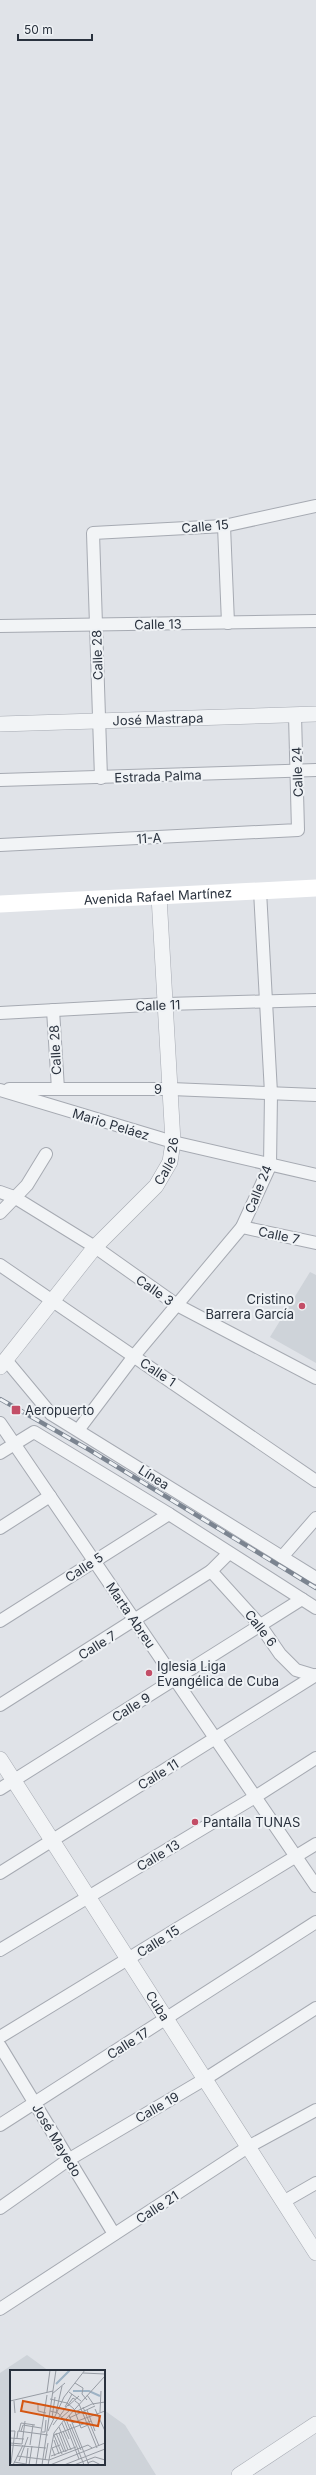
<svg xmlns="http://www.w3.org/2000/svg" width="316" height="2475" font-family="Inter,sans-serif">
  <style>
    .built { fill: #ced3d9 }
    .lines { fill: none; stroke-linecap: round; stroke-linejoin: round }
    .minor-casing { stroke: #a6aab2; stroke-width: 14 }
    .tertiary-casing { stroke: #a6aab2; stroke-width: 16 }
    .minor { stroke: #f2f4f6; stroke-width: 12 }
    .tertiary { stroke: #f2f4f6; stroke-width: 15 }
    .secondary { stroke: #fff; stroke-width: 17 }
    .rail-casing { stroke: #7b8490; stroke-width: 4.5 }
    .rail { stroke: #eff2f5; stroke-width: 3; stroke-dasharray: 9; stroke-linecap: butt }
    .poi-dot { fill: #c34e67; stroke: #eff2f5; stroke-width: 1.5 }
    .labels { text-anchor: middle; stroke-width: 4; stroke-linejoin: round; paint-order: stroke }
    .street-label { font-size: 13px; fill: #2a323e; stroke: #eff2f5 }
    .poi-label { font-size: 13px; fill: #2a323e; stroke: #eff2f5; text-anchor: start }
    .inset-river { fill: none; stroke: #9eb3c5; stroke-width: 2 }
    .inset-road { fill: none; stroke: #979ca4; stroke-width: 1 }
    .view { fill: #d55511; fill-opacity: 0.15; stroke: #d55511; stroke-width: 2 }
    .inset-edge { fill: none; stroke: #2a323e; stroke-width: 2 }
  </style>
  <rect width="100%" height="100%" fill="#e0e3e8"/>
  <g class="built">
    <path d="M 310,1272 L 316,1275 L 316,1363 L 270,1337 Z"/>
    <path d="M 27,2355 L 49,2371 L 11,2371 L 11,2464 L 104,2464 L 104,2410 L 125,2425 L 156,2475 L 0,2475 L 0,2373 Z"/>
  </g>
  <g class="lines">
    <g class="minor-casing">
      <g id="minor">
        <path d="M 224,526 L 228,623"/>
        <path d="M 0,626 L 316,621"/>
        <path d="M 101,778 L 93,533 L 224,526 L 315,506"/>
        <path d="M 0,780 L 316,770"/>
        <path d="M 0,845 L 298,830 L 295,715"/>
        <path d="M 53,1010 L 58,1089"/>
        <path d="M 0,1013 L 166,1004 L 316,1000"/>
        <path d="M 9,1089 L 171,1089 L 316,1095"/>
        <path d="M 0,1090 L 173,1142 L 316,1175"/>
        <path d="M 0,1192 L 14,1197 L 95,1247 L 177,1305 L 316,1378"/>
        <path d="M 0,1213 L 27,1185 L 46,1154"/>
        <path d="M 242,1227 L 316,1243"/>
        <path d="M 0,1265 L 316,1481"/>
        <path d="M 6,1360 L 51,1414 L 316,1578"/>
        <path d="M 0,1423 L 316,1886"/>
        <path d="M 79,1429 L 134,1356 L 242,1227 L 270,1166 L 271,1093 L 260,891"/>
        <path d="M 0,1453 L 34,1432 L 169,1514 L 316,1608"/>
        <path d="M 0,1528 L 50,1496"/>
        <path d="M 282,1557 L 316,1518"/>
        <path d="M 211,1571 L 260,1625 L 280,1654 L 296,1670 L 316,1676"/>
        <path d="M 0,1621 L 169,1514"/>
        <path d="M 0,1705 L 211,1571 L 229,1553"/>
        <path d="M 0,1789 L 302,1599"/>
        <path d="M 0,1873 L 316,1675"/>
        <path d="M 0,1950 L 255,1797 L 316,1758"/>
        <path d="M 0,2037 L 316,1844"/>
        <path d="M 0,2046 L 114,2234"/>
        <path d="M 0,2125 L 316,1922"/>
        <path d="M 283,2202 L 316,2183"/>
        <path d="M 0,2208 L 68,2160 L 205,2079 L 316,2008"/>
        <path d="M 0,2309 L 248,2147 L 316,2110"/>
      </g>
    </g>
    <g class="tertiary-casing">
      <g id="tertiary">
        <path id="s1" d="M 0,724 L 316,714"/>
        <path id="s2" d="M 0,1367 L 95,1247 L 156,1186 L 170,1162 L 173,1142 L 159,896"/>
        <path id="s3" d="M 0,1759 L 316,2253"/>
        <path d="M 239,2475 L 316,2424"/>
      </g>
    </g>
    <use href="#minor" class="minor"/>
    <use href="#tertiary" class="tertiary"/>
    <path class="secondary" id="s4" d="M 0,904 L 316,888"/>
    <g class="rail-casing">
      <path id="rail" d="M 0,1399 L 88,1449 L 316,1588"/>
    </g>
    <use href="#rail" class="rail"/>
  </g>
  <g class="poi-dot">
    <circle cx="302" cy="1306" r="4"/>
    <rect x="11" y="1405" width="10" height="10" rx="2"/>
    <circle cx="149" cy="1673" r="4"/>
    <circle cx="195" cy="1822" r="4"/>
  </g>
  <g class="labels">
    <g class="street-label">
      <text transform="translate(205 526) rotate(-5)" y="5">Calle 15</text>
      <text transform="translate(158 624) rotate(-1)" y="5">Calle 13</text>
      <text transform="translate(97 655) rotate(-92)" y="5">Calle 28</text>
      <text dy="5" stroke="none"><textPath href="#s1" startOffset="158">José Mastrapa</textPath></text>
      <text transform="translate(297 772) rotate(-92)" y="5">Calle 24</text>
      <text transform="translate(158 776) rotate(-2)" y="5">Estrada Palma</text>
      <text transform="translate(149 838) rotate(-3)" y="5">11-A</text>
      <text dy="5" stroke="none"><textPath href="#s4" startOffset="158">Avenida Rafael Martínez</textPath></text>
      <text transform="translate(158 1005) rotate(-2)" y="5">Calle 11</text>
      <text transform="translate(55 1050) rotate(-93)" y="5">Calle 28</text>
      <text x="158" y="1094">9</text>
      <text transform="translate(111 1124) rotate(17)" y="5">Mario Peláez</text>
      <text dy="5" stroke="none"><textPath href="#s2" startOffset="267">Calle 26</textPath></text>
      <text transform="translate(258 1189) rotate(-68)" y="5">Calle 24</text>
      <text transform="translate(279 1235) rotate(12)" y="5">Calle 7</text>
      <text transform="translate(155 1290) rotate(35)" y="5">Calle 3</text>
      <text transform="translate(158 1372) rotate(34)" y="5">Calle 1</text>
      <text transform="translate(154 1477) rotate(32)" y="5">Línea</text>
      <text transform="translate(84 1567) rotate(-33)" y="5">Calle 5</text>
      <text transform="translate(131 1615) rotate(56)" y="5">Marta Abreu</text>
      <text transform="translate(261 1628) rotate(52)" y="5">Calle 6</text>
      <text transform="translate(97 1645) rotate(-32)" y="5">Calle 7</text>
      <text transform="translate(131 1707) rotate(-32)" y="5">Calle 9</text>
      <text transform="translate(158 1774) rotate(-32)" y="5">Calle 11</text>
      <text transform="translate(158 1855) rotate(-31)" y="5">Calle 13</text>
      <text transform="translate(158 1941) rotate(-32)" y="5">Calle 15</text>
      <text dy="5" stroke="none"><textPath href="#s3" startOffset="293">Cuba</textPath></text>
      <text transform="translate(128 2043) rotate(-32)" y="5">Calle 17</text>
      <text transform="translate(157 2107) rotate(-30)" y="5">Calle 19</text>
      <text transform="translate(57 2140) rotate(59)" y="5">José Mayedo</text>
      <text transform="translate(157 2207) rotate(-33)" y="5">Calle 21</text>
    </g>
    <g class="poi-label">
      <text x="294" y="1304" text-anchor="end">Cristino<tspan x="294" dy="15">Barrera García</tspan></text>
      <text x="25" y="1415">Aeropuerto</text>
      <text x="157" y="1671">Iglesia Liga<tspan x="157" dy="15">Evangélica de Cuba</tspan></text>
      <text x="203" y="1827">Pantalla TUNAS</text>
    </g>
  </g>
  <g transform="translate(10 2370)">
    <rect width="95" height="95" fill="#e0e3e8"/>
    <path class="inset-river" d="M 46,14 L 60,0M 63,21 L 79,21 L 90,26"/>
    <path class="inset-road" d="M 73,3 L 95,4M 65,13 L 73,18 L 72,24 L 77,30M 37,22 L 40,0M 59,22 L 71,31M 42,24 L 55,13M 77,25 L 84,35M 40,29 L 57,33 L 64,39 L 71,58 L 78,55M 0,31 L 43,21M 4,31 L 5,43M 65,31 L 69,34 L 87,78M 28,34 L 28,41 L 36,43M 58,36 L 69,26M 55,37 L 62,24M 73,37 L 89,76M 85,39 L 95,61M 77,40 L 85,61M 40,41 L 48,43 L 54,50 L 69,89M 65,42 L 82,34 L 95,32M 90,42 L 91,21M 46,43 L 52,16M 59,45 L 79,95M 51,48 L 60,40M 59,48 L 85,36M 44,49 L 42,48 L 45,27M 52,53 L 59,69M 62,53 L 95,41M 60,54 L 71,80M 43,55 L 63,28 L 66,30M 49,57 L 58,80M 0,61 L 5,61 L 1,93M 9,61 L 11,53 L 25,55M 11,61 L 13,55 L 31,58M 38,61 L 54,27 L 75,0M 53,61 L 61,80M 32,62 L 35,62 L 36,50M 46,63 L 54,82M 49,63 L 56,82M 44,65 L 81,51M 44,65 L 52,84M 0,68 L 14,69M 7,68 L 8,61 L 38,65M 44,70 L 49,84M 0,73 L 12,74M 12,74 L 15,51M 0,75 L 36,78M 20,75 L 23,55M 7,86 L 39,90 L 78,75 L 82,78M 41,86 L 66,77M 45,86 L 42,78 L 50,75M 35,90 L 38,73M 9,91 L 18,67M 4,92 L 16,94M 77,93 L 83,91 L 91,95M 3,95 L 13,75M 16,95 L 18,78M 19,95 L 22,76M 26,95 L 37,25M 32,95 L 46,0M 38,95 L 44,63 L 54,50M 40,95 L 95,73M 54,95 L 95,79M 64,95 L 85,87 L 95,90M 74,95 L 56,49 L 95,6"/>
    <path class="view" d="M 13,31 L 90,46 L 88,56 L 11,41 Z"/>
    <rect width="95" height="95" class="inset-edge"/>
  </g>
  <path d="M18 34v6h74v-6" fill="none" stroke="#2a323e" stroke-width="2"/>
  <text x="24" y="34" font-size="12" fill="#2a323e" stroke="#eff2f5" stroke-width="3" paint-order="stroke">50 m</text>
</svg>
